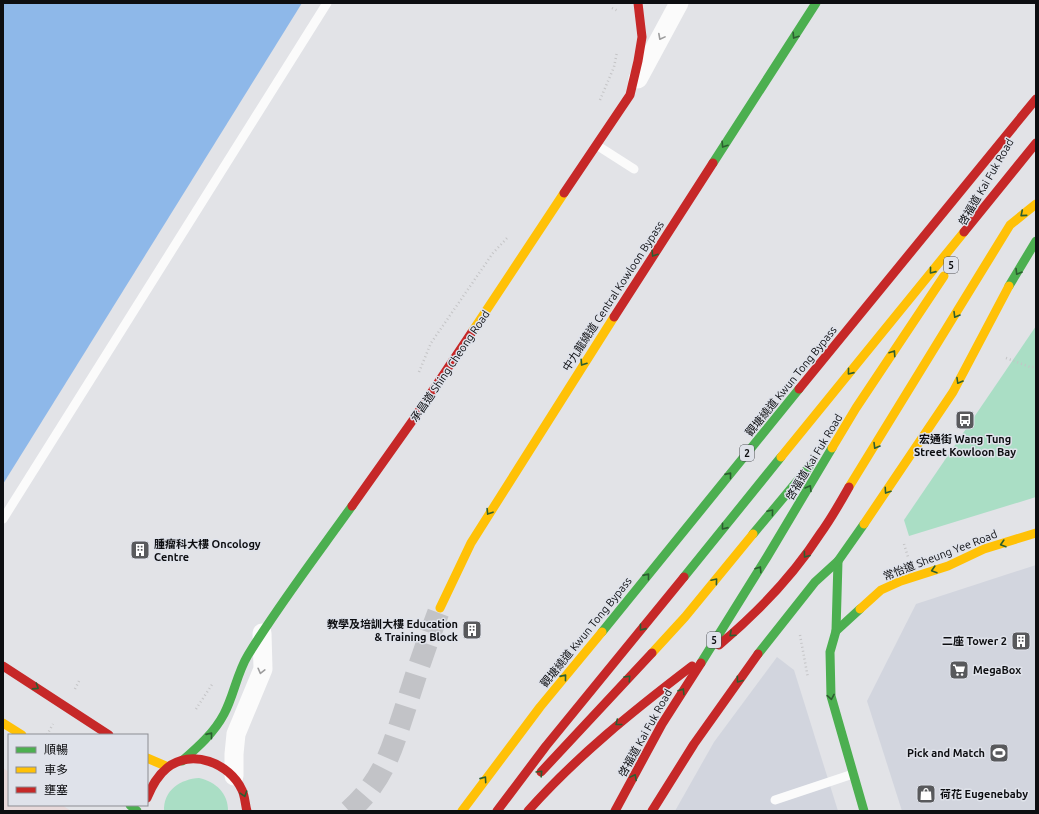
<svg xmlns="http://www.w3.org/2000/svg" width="1039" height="814" font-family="Ubuntu,'Noto Sans TC',sans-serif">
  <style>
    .built { fill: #d2d5de }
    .medical { fill: #e8d9da }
    .green { fill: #aadec5 }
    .water { fill: #8eb8e9 }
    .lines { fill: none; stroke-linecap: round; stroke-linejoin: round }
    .highway-tunnel { stroke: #c2c3c7; stroke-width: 22; stroke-dasharray: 22 11; stroke-linecap: butt }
    .path { stroke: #c4c4c6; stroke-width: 2.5; stroke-dasharray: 1 3; stroke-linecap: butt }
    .lane { stroke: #fbfbfb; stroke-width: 9 }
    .street { stroke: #fbfbfb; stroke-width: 19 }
    .fast { stroke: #4caf50; stroke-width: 9 }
    .slow { stroke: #ffc107; stroke-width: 9 }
    .jam { stroke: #c62828; stroke-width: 9 }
    .oneway { stroke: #2c5e30 }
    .oneway2 { stroke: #9c9c9d }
    .labels { text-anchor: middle; stroke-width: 3; stroke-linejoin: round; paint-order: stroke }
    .shield { fill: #dfe2ea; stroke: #4c4e52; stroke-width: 1 }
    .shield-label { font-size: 10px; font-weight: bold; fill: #0d0e11 }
    .street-label { font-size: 11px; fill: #0d0e11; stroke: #dfe2ea }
    .poi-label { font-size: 11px; font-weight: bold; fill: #0d0e11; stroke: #dfe2ea; text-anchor: start }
  </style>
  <rect width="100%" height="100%" fill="#e2e3e7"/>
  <g class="built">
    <path d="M 1036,565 L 1036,811 L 902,811 L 867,701 L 916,604 Z"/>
    <path d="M 777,657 L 794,670 L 838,811 L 675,811 L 714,742 Z"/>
  </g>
  <path class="medical" d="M 3,768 L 9,772 L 9,805 L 62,805 L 71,811 L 3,811 Z"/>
  <g class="green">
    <path d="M 1036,326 L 1036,497 L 909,536 L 904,520 Z"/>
    <path d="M 199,778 C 216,782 228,793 228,811 L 164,811 C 163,790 181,779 199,778 Z"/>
  </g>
  <path class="water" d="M 3,3 L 302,3 L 3,484 Z"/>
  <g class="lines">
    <path class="highway-tunnel" d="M 349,811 C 386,778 392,747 407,703 C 417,671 428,639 440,608"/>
    <g class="path">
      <path d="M 612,8 L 618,11"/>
      <path d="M 600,100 L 614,67 L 617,52"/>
      <path d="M 1006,358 L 1030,367 L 1036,367"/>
      <path d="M 419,372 L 431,343 L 493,253 L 508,237"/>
      <path d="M 904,544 L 908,557"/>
      <path d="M 800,635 L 808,678"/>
      <path d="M 75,689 L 79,681"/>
      <path d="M 196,709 L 213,683"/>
      <path d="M 47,735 L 53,724"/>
    </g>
    <g class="lane">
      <path d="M 598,146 L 634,169"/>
      <path d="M 3,519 L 327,3"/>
      <path d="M 775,800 L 853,774"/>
    </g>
    <g class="street">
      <path d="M 638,79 L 679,3"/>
      <path d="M 234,776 L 234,754 L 236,734 L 263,669 L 262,633"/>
    </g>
    <g class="fast">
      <path d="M 713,163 L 816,3"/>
      <path d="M 1009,286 L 1036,241"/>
      <path d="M 753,534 L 809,467"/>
      <path d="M 684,577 L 781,457"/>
      <path d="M 860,609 L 836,631 L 830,652 L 831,696 L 864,811"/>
      <path d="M 836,631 L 838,561"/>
      <path d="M 602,632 L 799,389"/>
      <path d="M 758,654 L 815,582 L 838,561 L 864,524"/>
      <path d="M 701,663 L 767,557 L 832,448"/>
      <path d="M 182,761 C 198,747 214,733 224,714 C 234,695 237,673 248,655 C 280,603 317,555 352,506"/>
      <path d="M 130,805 L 137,811"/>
    </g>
    <g class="slow">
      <path d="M 472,332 L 564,193"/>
      <path d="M 832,448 L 856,408 L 944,276"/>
      <path d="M 781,457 L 964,232"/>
      <path d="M 849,487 L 1010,225 L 1036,204"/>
      <path d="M 864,524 L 953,392 L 1009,286"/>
      <path d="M 440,608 L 471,543 L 614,317"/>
      <path d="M 860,609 L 881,590 L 901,581 L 948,566 L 984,549 L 1036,533"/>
      <path d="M 652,653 L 685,617 L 753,534"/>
      <path d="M 3,723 L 22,735"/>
      <path d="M 147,758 L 168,767"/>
      <path d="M 462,811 L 540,707 L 602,632"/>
    </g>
    <g class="jam">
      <path d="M 564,193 L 630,95 L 638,61 L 642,37 L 638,3"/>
      <path d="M 964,232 L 1036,143"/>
      <path d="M 614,317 L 713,163"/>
      <path d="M 799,389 L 1036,99"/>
      <path d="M 352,506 L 413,420 L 472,332"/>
      <path d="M 719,645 C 757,613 793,576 820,534 C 831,519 840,503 849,487"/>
      <path d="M 3,666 L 109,735"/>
      <path d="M 541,772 L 652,653"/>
      <path d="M 147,798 C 152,786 157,776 167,768 C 191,748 230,763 242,790 C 245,796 245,804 247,811"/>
      <path d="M 497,811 L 546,746 L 684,577"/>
      <path d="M 528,811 C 577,756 633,711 692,666"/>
      <path d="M 615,811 L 662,724 L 701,663"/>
      <path d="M 652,811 L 694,744 L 758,654"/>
    </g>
  </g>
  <defs><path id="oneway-chevron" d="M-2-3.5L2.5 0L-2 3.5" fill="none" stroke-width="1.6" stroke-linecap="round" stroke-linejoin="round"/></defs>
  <g class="oneway">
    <use href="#oneway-chevron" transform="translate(795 36) rotate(123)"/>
    <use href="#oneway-chevron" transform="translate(724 145) rotate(123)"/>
    <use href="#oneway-chevron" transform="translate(1023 214) rotate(140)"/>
    <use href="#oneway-chevron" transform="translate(654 254) rotate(123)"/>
    <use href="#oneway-chevron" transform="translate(932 271) rotate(129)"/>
    <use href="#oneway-chevron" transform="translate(1018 272) rotate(121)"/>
    <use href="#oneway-chevron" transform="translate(956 315) rotate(121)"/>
    <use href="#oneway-chevron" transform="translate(893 353) rotate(-56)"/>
    <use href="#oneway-chevron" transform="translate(583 363) rotate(123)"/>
    <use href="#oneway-chevron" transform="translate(850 372) rotate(129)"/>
    <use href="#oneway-chevron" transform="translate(959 381) rotate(120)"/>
    <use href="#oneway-chevron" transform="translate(876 446) rotate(121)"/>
    <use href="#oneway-chevron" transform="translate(729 475) rotate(-51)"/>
    <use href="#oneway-chevron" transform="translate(809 488) rotate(-59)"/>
    <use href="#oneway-chevron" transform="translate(887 491) rotate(124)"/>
    <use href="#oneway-chevron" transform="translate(489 512) rotate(122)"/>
    <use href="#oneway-chevron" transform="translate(771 512) rotate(-50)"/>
    <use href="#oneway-chevron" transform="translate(724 527) rotate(129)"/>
    <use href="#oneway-chevron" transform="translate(1003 544) rotate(163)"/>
    <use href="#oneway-chevron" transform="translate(806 555) rotate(127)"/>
    <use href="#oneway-chevron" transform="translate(759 569) rotate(-57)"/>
    <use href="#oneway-chevron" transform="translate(934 570) rotate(163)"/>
    <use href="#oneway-chevron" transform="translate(647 576) rotate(-51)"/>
    <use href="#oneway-chevron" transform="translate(715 581) rotate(-50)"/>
    <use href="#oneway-chevron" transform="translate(642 628) rotate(129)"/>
    <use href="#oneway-chevron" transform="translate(732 634) rotate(138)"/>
    <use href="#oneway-chevron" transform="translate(564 677) rotate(-51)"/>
    <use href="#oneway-chevron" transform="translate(628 678) rotate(-47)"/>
    <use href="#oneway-chevron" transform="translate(739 680) rotate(126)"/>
    <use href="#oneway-chevron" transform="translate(36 687) rotate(33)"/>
    <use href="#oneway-chevron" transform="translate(682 691) rotate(-58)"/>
    <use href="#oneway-chevron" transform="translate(831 697) rotate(80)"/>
    <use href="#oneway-chevron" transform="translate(618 723) rotate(141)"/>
    <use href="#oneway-chevron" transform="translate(210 735) rotate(-51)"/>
    <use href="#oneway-chevron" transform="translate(540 773) rotate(-46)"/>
    <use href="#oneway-chevron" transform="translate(634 777) rotate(-62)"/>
    <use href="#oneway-chevron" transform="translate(484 779) rotate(-55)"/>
    <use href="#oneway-chevron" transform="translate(244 794) rotate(72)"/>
  </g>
  <g class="oneway2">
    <use href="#oneway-chevron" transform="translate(661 37) rotate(118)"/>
    <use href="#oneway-chevron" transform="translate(261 671) rotate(104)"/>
  </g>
  <defs>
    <g id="bus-square" transform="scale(1)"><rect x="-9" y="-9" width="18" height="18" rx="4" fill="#58595c" stroke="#dfe2ea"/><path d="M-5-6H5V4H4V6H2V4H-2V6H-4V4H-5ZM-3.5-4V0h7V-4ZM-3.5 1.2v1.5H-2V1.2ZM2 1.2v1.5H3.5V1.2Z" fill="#fff"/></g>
    <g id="building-square" transform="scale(1)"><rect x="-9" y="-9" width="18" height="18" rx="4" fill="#58595c" stroke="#dfe2ea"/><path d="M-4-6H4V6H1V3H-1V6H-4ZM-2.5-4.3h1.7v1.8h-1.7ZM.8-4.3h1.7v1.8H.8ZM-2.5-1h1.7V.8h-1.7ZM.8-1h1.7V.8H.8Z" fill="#fff"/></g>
    <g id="supermarket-square" transform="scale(1)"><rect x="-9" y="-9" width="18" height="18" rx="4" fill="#58595c" stroke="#dfe2ea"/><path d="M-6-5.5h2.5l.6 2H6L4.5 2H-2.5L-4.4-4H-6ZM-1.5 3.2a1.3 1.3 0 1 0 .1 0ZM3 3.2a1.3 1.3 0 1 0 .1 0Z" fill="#fff"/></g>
    <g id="stadium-square" transform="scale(1)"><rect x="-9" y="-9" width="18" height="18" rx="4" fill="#58595c" stroke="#dfe2ea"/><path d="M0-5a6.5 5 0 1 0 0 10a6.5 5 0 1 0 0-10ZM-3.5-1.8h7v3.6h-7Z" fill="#fff"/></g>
    <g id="shop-square" transform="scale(1)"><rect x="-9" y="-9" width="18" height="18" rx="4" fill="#58595c" stroke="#dfe2ea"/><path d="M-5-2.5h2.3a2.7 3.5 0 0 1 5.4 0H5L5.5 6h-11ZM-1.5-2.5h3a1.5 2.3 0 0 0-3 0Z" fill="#fff"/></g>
  </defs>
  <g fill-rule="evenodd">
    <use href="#bus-square" x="965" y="420"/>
    <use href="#building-square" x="140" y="550"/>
    <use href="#building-square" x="472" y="630"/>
    <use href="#building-square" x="1021" y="641"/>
    <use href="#supermarket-square" x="959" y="670"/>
    <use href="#stadium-square" x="999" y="753"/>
    <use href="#shop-square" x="926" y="794"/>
  </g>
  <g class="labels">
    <g class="shield">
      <rect x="944" y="257" width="14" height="16" rx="3"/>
      <rect x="740" y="445" width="14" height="16" rx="3"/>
      <rect x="707" y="632" width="14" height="16" rx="3"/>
    </g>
    <g class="shield-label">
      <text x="951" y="269">5</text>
      <text x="747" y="457">2</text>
      <text x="714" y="644">5</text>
    </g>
    <g class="street-label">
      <text transform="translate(986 182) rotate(-60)" y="4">啓福道 Kai Fuk Road</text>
      <text transform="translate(613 296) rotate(-57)" y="4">中九龍繞道 Central Kowloon Bypass</text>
      <text transform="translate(450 366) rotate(-56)" y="4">承昌道 Shing Cheong Road</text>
      <text transform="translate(791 381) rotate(-51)" y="4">觀塘繞道 Kwun Tong Bypass</text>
      <text transform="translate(814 457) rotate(-59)" y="4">啓福道 Kai Fuk Road</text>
      <text transform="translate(940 555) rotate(-21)" y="4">常怡道 Sheung Yee Road</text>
      <text transform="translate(586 632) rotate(-51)" y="4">觀塘繞道 Kwun Tong Bypass</text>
      <text transform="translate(645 733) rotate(-61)" y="4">啓福道 Kai Fuk Road</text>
    </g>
    <g class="poi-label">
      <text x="965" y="443" text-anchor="middle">宏通街 Wang Tung<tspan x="965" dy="13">Street Kowloon Bay</tspan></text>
      <text x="154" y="548">腫瘤科大樓 Oncology<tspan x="154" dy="13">Centre</tspan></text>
      <text x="458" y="628" text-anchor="end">教學及培訓大樓 Education<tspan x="458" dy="13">&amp; Training Block</tspan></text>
      <text x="1007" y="645" text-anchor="end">二座 Tower 2</text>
      <text x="973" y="674">MegaBox</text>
      <text x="985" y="757" text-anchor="end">Pick and Match</text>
      <text x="940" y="798">荷花 Eugenebaby</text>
    </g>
  </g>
  <rect width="1039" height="814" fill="none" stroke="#0d0e11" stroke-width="8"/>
  <rect x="8" y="734" width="140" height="72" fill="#dfe2ea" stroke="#8b8d93"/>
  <rect x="16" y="747" width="20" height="6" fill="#4caf50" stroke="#8b8d93"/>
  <text x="44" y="754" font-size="12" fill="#0d0e11">順暢</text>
  <rect x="16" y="767" width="20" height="6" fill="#ffc107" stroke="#8b8d93"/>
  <text x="44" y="774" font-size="12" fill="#0d0e11">車多</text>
  <rect x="16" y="787" width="20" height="6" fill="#c62828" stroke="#8b8d93"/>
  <text x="44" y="794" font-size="12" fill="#0d0e11">壅塞</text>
</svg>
